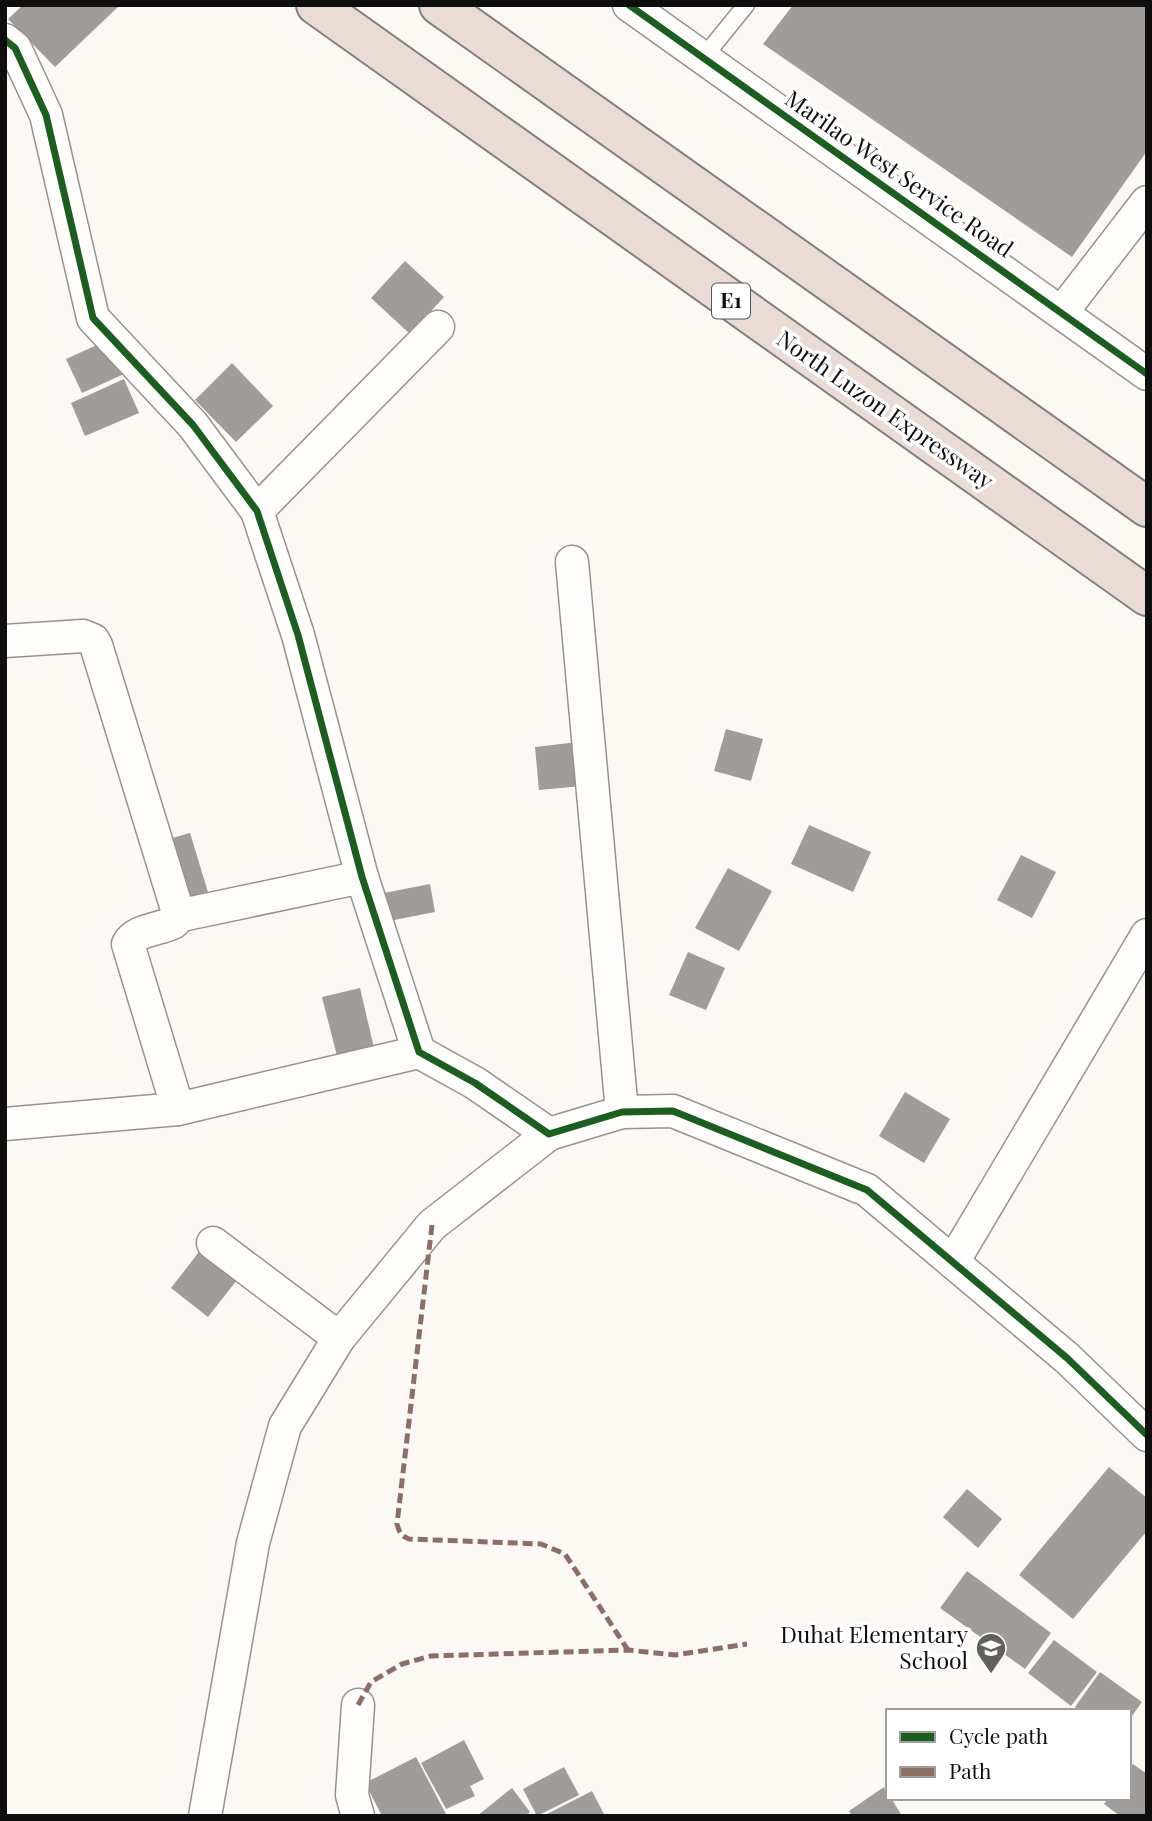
<svg xmlns="http://www.w3.org/2000/svg" width="1152" height="1821" font-family="'Playfair Display',serif">
  <style>
    .building { fill: #9f9c99 }
    .lines { fill: none; stroke-linecap: round; stroke-linejoin: round }
    .lane-casing { stroke: #959392; stroke-width: 19 }
    .street-casing { stroke: #959392; stroke-width: 35 }
    .highway-casing { stroke: #82817f; stroke-width: 42 }
    .lane { stroke: #fffefd; stroke-width: 16 }
    .street { stroke: #fffefd; stroke-width: 32 }
    .highway { stroke: #eadbd5; stroke-width: 38 }
    .quiet { stroke: #8d6e63; stroke-width: 5; stroke-dasharray: 10 5; stroke-linecap: butt }
    .cycleway-casing { stroke: #fff; stroke-width: 11 }
    .cycleway { stroke: #1b5e20; stroke-width: 7 }
    .labels { text-anchor: middle; stroke-width: 7; stroke-linejoin: round; paint-order: stroke }
    .shield { fill: #fff; stroke: #565656; stroke-width: 2 }
    .shield-label { font-size: 21px; font-weight: bold; fill: #0e0e0e }
    .street-label { font-size: 23px; fill: #0e0e0e; stroke: #fff }
    .poi-label { font-size: 23px; fill: #0e0e0e; stroke: #fff; text-anchor: end }
  </style>
  <rect width="100%" height="100%" fill="#fcf8f4"/>
  <g class="building">
    <path d="M 23,5 L 120,5 L 55,67 L 8,19 Z"/>
    <path d="M 793,5 L 1147,5 L 1147,151 L 1072,257 L 763,44 Z"/>
    <path d="M 405,261 L 444,297 L 410,334 L 371,298 Z"/>
    <path d="M 108,340 L 124,374 L 82,393 L 66,359 Z"/>
    <path d="M 232,363 L 273,406 L 236,442 L 195,400 Z"/>
    <path d="M 124,379 L 139,413 L 85,436 L 71,403 Z"/>
    <path d="M 726,729 L 763,739 L 751,781 L 714,771 Z"/>
    <path d="M 578,742 L 583,786 L 539,790 L 535,747 Z"/>
    <path d="M 809,825 L 871,852 L 853,892 L 791,864 Z"/>
    <path d="M 190,833 L 208,892 L 182,900 L 165,840 Z"/>
    <path d="M 1021,855 L 1056,872 L 1032,918 L 997,900 Z"/>
    <path d="M 728,868 L 772,891 L 739,951 L 695,928 Z"/>
    <path d="M 430,884 L 435,912 L 389,921 L 384,893 Z"/>
    <path d="M 688,952 L 725,968 L 706,1010 L 669,995 Z"/>
    <path d="M 360,988 L 374,1048 L 337,1056 L 322,997 Z"/>
    <path d="M 905,1092 L 950,1119 L 924,1163 L 879,1136 Z"/>
    <path d="M 202,1248 L 240,1276 L 208,1317 L 171,1288 Z"/>
    <path d="M 1109,1467 L 1147,1498 L 1147,1531 L 1073,1619 L 1019,1575 Z"/>
    <path d="M 967,1489 L 1002,1519 L 978,1548 L 943,1517 Z"/>
    <path d="M 967,1571 L 1051,1633 L 1025,1669 L 940,1608 Z"/>
    <path d="M 1054,1640 L 1097,1672 L 1071,1706 L 1028,1673 Z"/>
    <path d="M 1100,1672 L 1142,1702 L 1129,1720 L 1129,1711 L 1080,1711 L 1075,1707 Z"/>
    <path d="M 464,1740 L 484,1779 L 470,1786 L 475,1796 L 446,1809 L 421,1763 Z"/>
    <path d="M 416,1757 L 447,1816 L 382,1816 L 365,1783 Z"/>
    <path d="M 1133,1764 L 1147,1774 L 1147,1816 L 1120,1816 L 1104,1804 L 1108,1798 L 1129,1798 L 1129,1770 Z"/>
    <path d="M 564,1767 L 579,1795 L 537,1816 L 523,1789 Z"/>
    <path d="M 884,1787 L 888,1798 L 891,1798 L 902,1816 L 852,1816 L 849,1811 Z"/>
    <path d="M 512,1788 L 530,1812 L 526,1816 L 477,1816 Z"/>
    <path d="M 592,1791 L 605,1816 L 543,1816 Z"/>
  </g>
  <g class="lines">
    <g class="lane-casing">
      <path id="lane" d="M 703,58 L 746,5"/>
    </g>
    <g class="street-casing">
      <g id="street">
        <path d="M 629,5 L 1147,374"/>
        <path d="M 5,40 L 15,48 L 46,115 L 93,318 L 193,425 L 257,511 L 298,635 L 362,877 L 419,1052 L 475,1083 L 549,1134 L 622,1112 L 673,1111 L 867,1190 L 1067,1358 L 1147,1435"/>
        <path d="M 1062,312 L 1147,202"/>
        <path d="M 257,511 L 438,327"/>
        <path d="M 572,562 L 622,1112"/>
        <path d="M 5,641 L 83,636 L 93,640 L 96,645 L 177,909 L 177,916 L 174,922 C 160,930 136,929 128,944 L 178,1109"/>
        <path d="M 177,916 L 362,877"/>
        <path d="M 5,1124 L 178,1109 L 419,1052"/>
        <path d="M 213,1243 L 339,1338 L 432,1225 L 549,1134"/>
        <path d="M 953,1262 L 1147,935"/>
        <path d="M 205,1816 L 253,1543 L 285,1426 L 339,1338"/>
        <path d="M 358,1816 L 352,1795 L 358,1705"/>
      </g>
    </g>
    <g class="highway-casing">
      <g id="highway">
        <path d="M 316,5 L 1147,596"/>
        <path d="M 439,5 L 1147,507"/>
      </g>
    </g>
    <use href="#lane" class="lane"/>
    <use href="#street" class="street"/>
    <use href="#highway" class="highway"/>
    <g class="quiet">
      <path d="M 432,1225 L 397,1524 C 399,1532 401,1536 409,1539 L 541,1544 L 565,1554 L 628,1650"/>
      <path d="M 358,1705 L 371,1682 L 402,1664 L 431,1656 L 628,1650 L 675,1655 L 747,1644"/>
    </g>
    <g class="cycleway-casing">
      <g id="cycleway">
        <path d="M 629,5 L 1147,374"/>
        <path d="M 5,40 L 15,48 L 46,115 L 93,318 L 193,425 L 257,511 L 298,635 L 362,877 L 419,1052 L 475,1083 L 549,1134 L 622,1112 L 673,1111 L 867,1190 L 1067,1358 L 1147,1435"/>
      </g>
    </g>
    <use href="#cycleway" class="cycleway"/>
  </g>
  <defs>
    <g id="school-pin" transform="scale(1.575)"><path d="M0 17L-7.5 6A9.5 9.5 0 1 1 7.5 6Z" fill="#61605e" stroke="#fff"/><path d="M0-5L7-2L0 1L-7-2ZM-4 1L0 2.5L4 1V4Q0 6-4 4Z" fill="#fff"/></g>
  </defs>
  <g fill-rule="evenodd">
    <use href="#school-pin" x="991" y="1648"/>
  </g>
  <g class="labels">
    <rect class="shield" x="712" y="283.5" width="38" height="35" rx="5"/>
    <g class="shield-label">
      <text x="731" y="308">E1</text>
    </g>
    <g class="street-label">
      <text transform="translate(899 174) rotate(35)" y="8">Marilao West Service Road</text>
      <text transform="translate(885 410) rotate(35)" y="8">North Luzon Expressway</text>
    </g>
    <g class="poi-label">
      <text x="968" y="1643">Duhat Elementary<tspan x="968" dy="26">School</tspan></text>
    </g>
  </g>
  <rect width="1152" height="1821" fill="none" stroke="#0e0e0e" stroke-width="14"/>
  <rect x="886" y="1709" width="245" height="91" fill="#ffffff" stroke="#9f9f9f" stroke-width="2"/>
  <rect x="900" y="1732" width="35" height="10" fill="#1b5e20" stroke="#9f9f9f" stroke-width="2"/>
  <text x="949" y="1744" font-size="21" fill="#0e0e0e">Cycle path</text>
  <rect x="900" y="1767" width="35" height="10" fill="#8d6e63" stroke="#9f9f9f" stroke-width="2"/>
  <text x="949" y="1779" font-size="21" fill="#0e0e0e">Path</text>
</svg>
